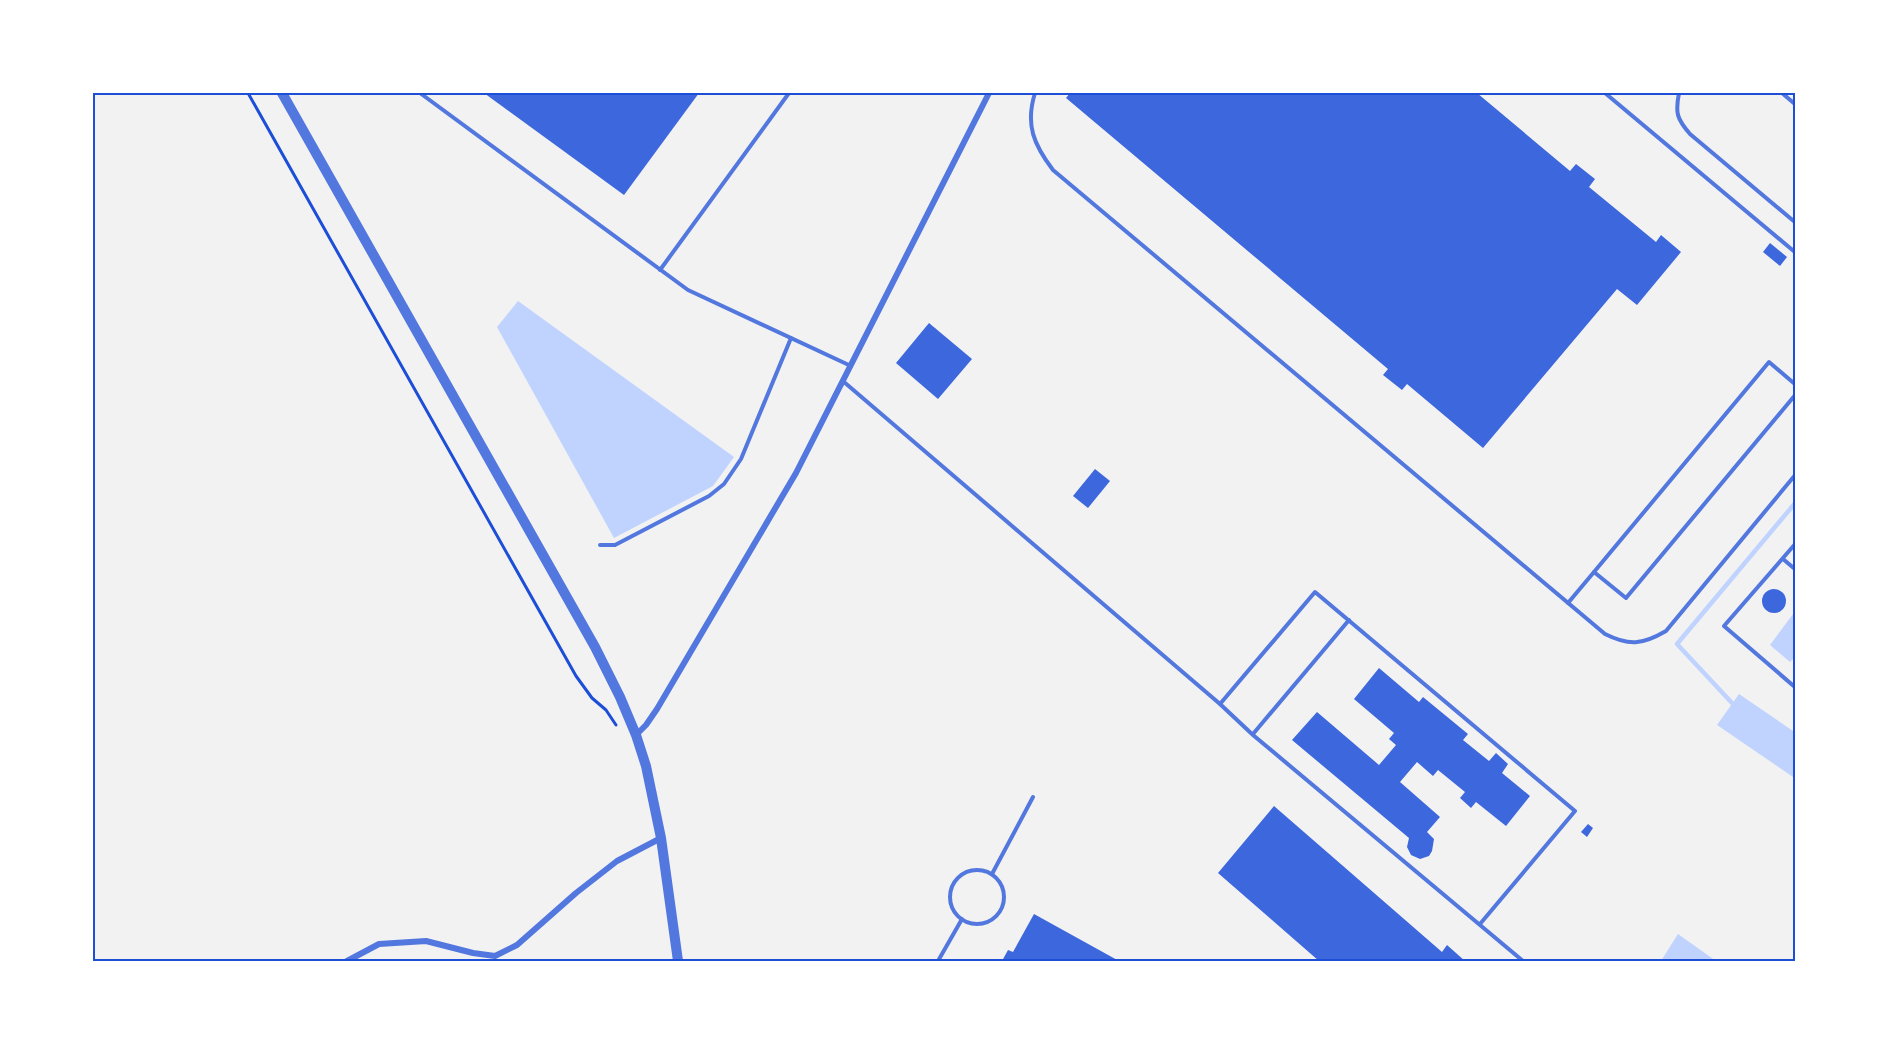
<svg xmlns="http://www.w3.org/2000/svg" width="1889" height="1054" font-family="'Open Sans',sans-serif">
  <style>
    .water { fill: #bfd3fe }
    .lines { fill: none; stroke-linecap: round; stroke-linejoin: round }
    .stream { stroke: #bfd3fe; stroke-width: 4.5 }
    .building { fill: #3d67dc }
    .path { stroke: #1d4ed8; stroke-width: 3 }
    .service { stroke: #5277de; stroke-width: 4 }
    .minor { stroke: #5277de; stroke-width: 6 }
    .tertiary { stroke: #5277de; stroke-width: 10 }
    .neatline { fill: none; stroke: #1d4ed8; stroke-width: 2 }
  </style>
  <rect width="100%" height="100%" fill="#f2f2f2"/>
  <g class="water">
    <path d="M 518,301 L 734,457 L 713,486 L 614,538 L 497,327 Z"/>
    <path d="M 1796,610 L 1796,656 L 1790,662 L 1770,645 Z"/>
    <path d="M 1739,694 L 1796,733 L 1796,779 L 1717,725 Z"/>
    <path d="M 1678,934 L 1716,961 L 1661,961 Z"/>
  </g>
  <g class="lines">
    <path class="stream" d="M 1732,703 L 1677,644 L 1796,502"/>
  </g>
  <g class="building">
    <path d="M 484,93 L 699,93 L 624,195 Z"/>
    <path d="M 1070,93 L 1477,93 L 1570,171 L 1576,164 L 1595,179 L 1589,187 L 1656,242 L 1661,235 L 1681,252 L 1637,305 L 1617,289 L 1483,448 L 1407,384 L 1402,390 L 1383,375 L 1388,369 L 1066,98 Z"/>
    <path d="M 1770,243 L 1787,257 L 1780,266 L 1763,252 Z"/>
    <path d="M 929,323 L 972,359 L 938,399 L 896,363 Z"/>
    <path d="M 1095,469 L 1110,481 L 1088,508 L 1073,496 Z"/>
    <circle cx="1774" cy="601" r="12"/>
    <path d="M 1379,668 L 1419,702 L 1423,697 L 1468,734 L 1463,740 L 1489,761 L 1496,753 L 1508,764 L 1502,773 L 1530,796 L 1506,826 L 1476,802 L 1471,808 L 1460,798 L 1465,792 L 1438,770 L 1433,776 L 1417,762 L 1400,782 L 1440,817 L 1427,832 L 1434,839 L 1432,851 L 1429,856 L 1420,859 L 1411,855 L 1407,847 L 1409,838 L 1292,740 L 1317,712 L 1379,765 L 1396,745 L 1389,739 L 1394,733 L 1354,699 Z"/>
    <path d="M 1274,806 L 1442,952 L 1447,945 L 1465,961 L 1385,961 L 1382,959 L 1380,961 L 1319,961 L 1218,873 Z"/>
    <path d="M 1588,824 L 1593,828 L 1587,837 L 1581,832 Z"/>
    <path d="M 1034,914 L 1119,961 L 1002,961 L 1008,950 L 1013,952 Z"/>
  </g>
  <g class="lines">
    <path class="path" d="M 248,93 L 576,676 L 592,698 L 606,710 L 616,725"/>
    <g class="service">
      <path d="M 420,93 L 688,290 L 851,366"/>
      <path d="M 1035,93 C 1025,125 1034,145 1053,170 L 1605,634 C 1629,646 1642,645 1666,631 L 1796,474"/>
      <path d="M 1605,93 L 1796,253"/>
      <path d="M 1679,93 C 1675,113 1677,119 1690,134 L 1796,223"/>
      <path d="M 1782,93 L 1796,105"/>
      <path d="M 660,270 L 789,93"/>
      <path d="M 844,382 L 1220,704 L 1253,735 L 1523,961"/>
      <path d="M 1796,385 L 1769,362 L 1594,572 L 1626,598 L 1796,394"/>
      <path d="M 1796,543 L 1724,626 L 1796,688"/>
      <path d="M 600,545 L 615,545 L 709,496 L 724,484 L 741,459 L 791,338"/>
      <path d="M 1783,559 L 1796,570"/>
      <path d="M 1568,603 L 1594,572"/>
      <path d="M 1220,704 L 1315,592 L 1575,811 L 1480,924"/>
      <path d="M 1253,734 L 1349,620"/>
      <circle cx="977" cy="897" r="27"/>
      <path d="M 992,874 L 1033,797"/>
      <path d="M 938,961 L 962,919"/>
    </g>
    <g class="minor">
      <path d="M 636,735 L 646,725 L 657,709 L 796,473 L 989,93"/>
      <path d="M 347,961 L 379,944 L 426,941 L 473,953 L 495,956 L 517,945 L 576,893 L 617,861 L 661,838"/>
    </g>
    <path class="tertiary" d="M 282,93 L 595,647 L 620,697 L 636,735 L 646,766 L 661,838 L 678,961"/>
  </g>
  <rect width="1889" height="1054" fill="none" stroke="#ffffff" stroke-width="189"/>
  <rect x="94" y="94" width="1700" height="866" class="neatline"/>
</svg>
